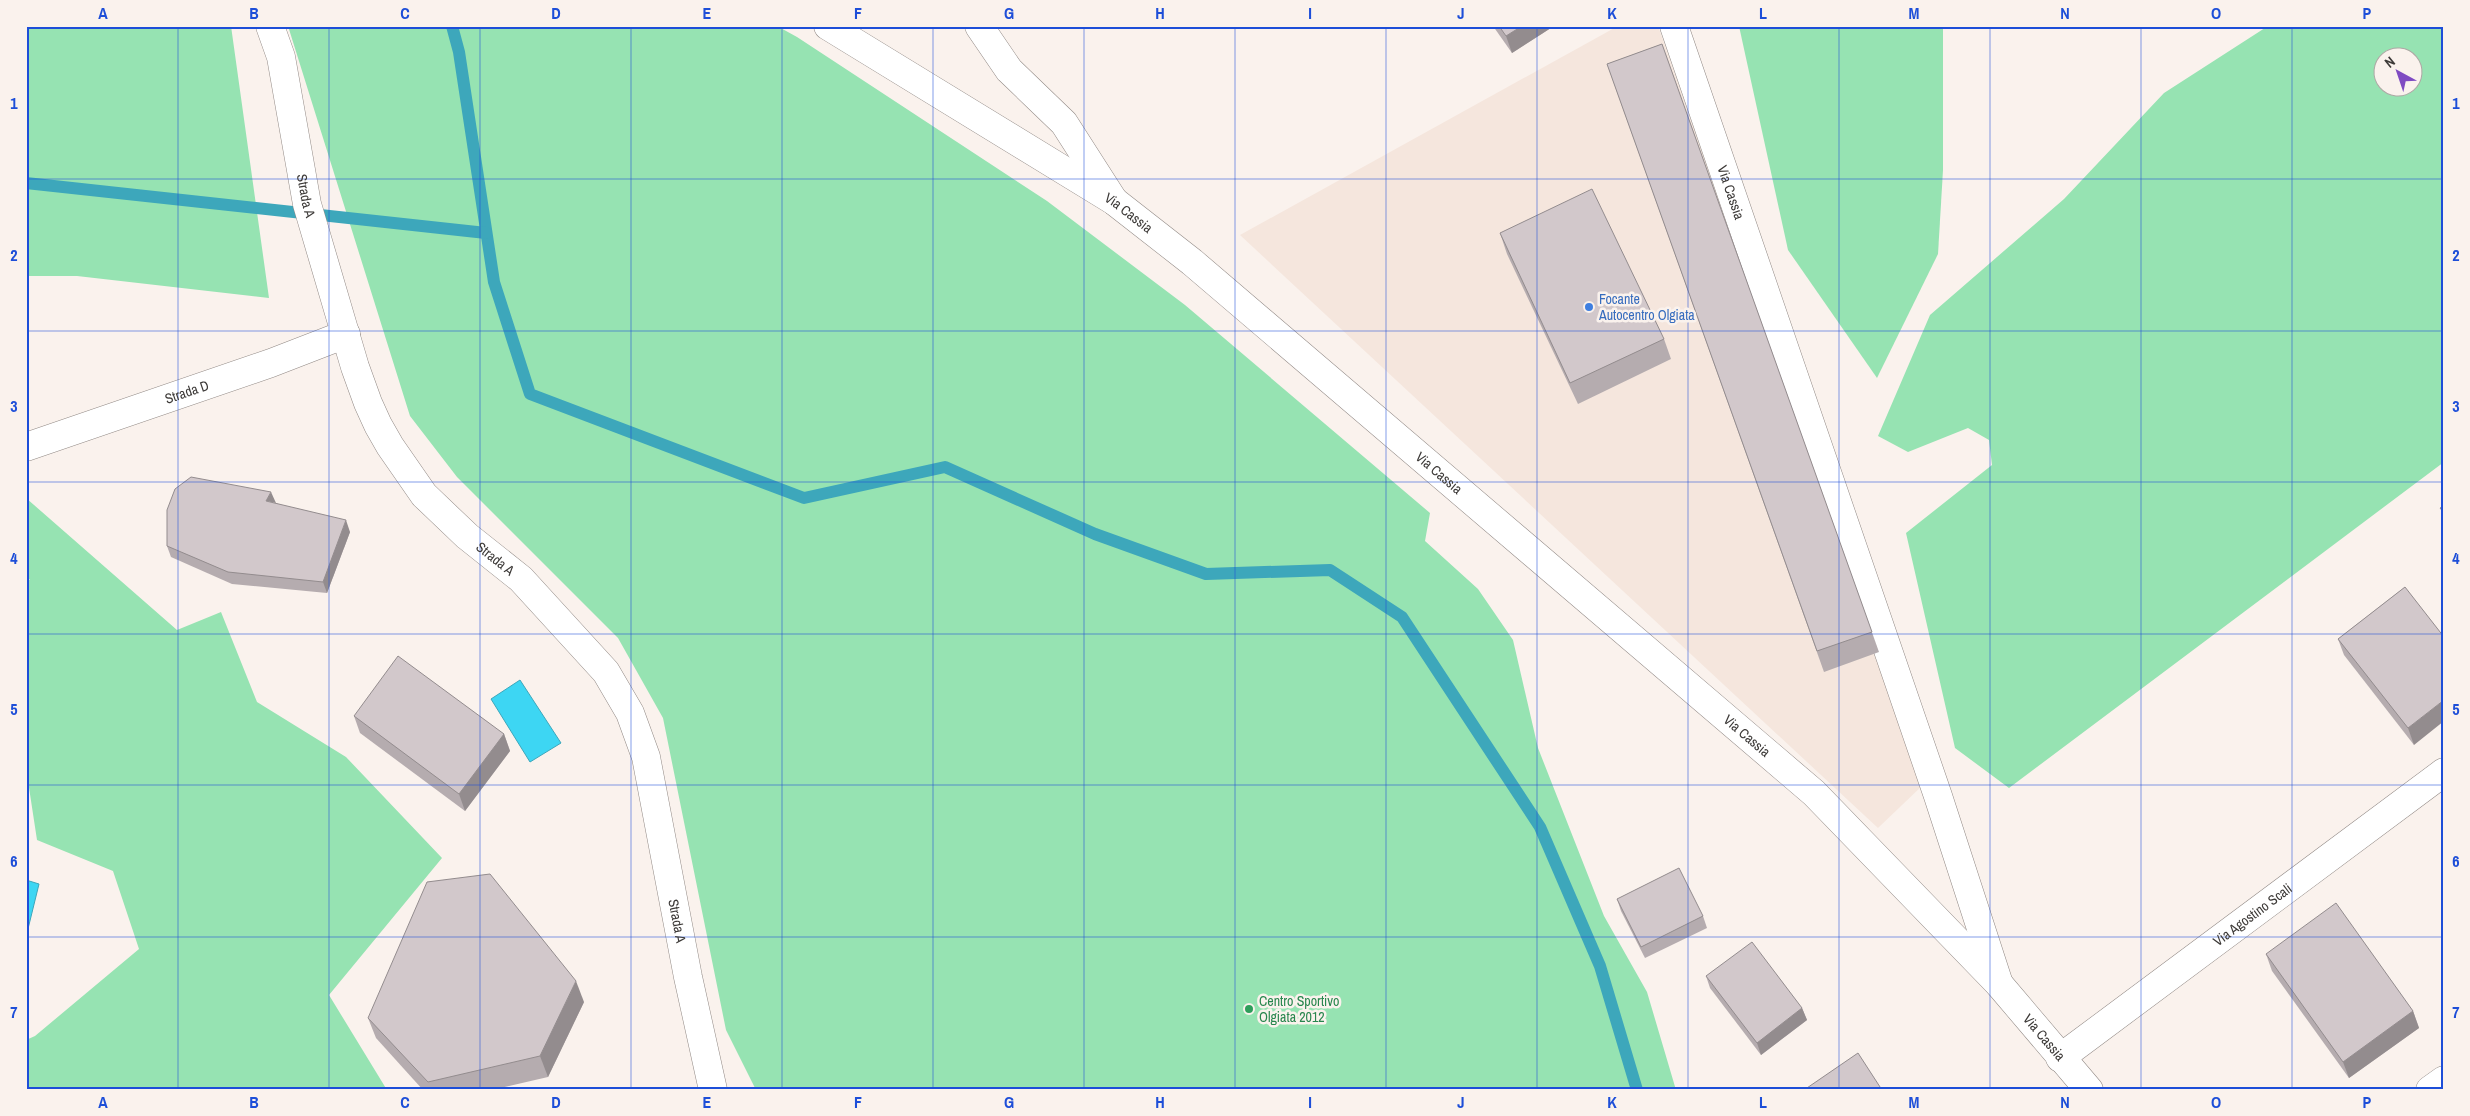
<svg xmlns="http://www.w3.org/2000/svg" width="2470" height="1116" font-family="'Archivo Narrow',sans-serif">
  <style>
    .built { fill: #f5e6dd }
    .green { fill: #96e3b2; fill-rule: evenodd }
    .water { fill: #3dd6f3; stroke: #3da7bb }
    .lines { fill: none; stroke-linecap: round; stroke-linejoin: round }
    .stream { stroke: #3da7bb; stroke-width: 12 }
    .minor-casing { stroke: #918985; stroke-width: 29 }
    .tertiary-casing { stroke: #918985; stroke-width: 29 }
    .primary-casing { stroke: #918985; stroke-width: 29 }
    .minor { stroke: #fff; stroke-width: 28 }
    .tertiary { stroke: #fff; stroke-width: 28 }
    .primary { stroke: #fff; stroke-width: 28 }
    .wall { fill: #b5acaf }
    .shaded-wall { fill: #938c8e }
    .building { fill: #d2c8cb; stroke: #938c8e }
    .grid { fill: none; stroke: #1d4ed8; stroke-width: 1; stroke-opacity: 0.55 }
    .shop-dot { fill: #3f7fe0; stroke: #faf2ed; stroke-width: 2 }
    .leisure-dot { fill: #2e9e5b; stroke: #faf2ed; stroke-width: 2 }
    .labels { text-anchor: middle; stroke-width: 5; stroke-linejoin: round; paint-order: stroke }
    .street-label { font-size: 14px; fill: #3d3a38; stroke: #faf2ed }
    .shop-label { font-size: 14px; fill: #366cbe; stroke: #faf2ed; text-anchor: start }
    .leisure-label { font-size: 14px; fill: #27864d; stroke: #faf2ed; text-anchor: start }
    .neatline { fill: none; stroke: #1d4ed8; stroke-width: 2 }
    .grid-label { font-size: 16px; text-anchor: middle; font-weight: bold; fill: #1d4ed8 }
  </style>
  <rect width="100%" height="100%" fill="#faf2ed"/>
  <path class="built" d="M 1618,26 L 1658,26 L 1923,785 L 1878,828 L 1240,235 Z"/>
  <g class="green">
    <path d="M 26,26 L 231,26 L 269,298 L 77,276 L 26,276 Z"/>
    <path d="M 288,26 L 777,26 L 797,37 L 1047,201 L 1185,305 L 1430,513 L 1425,541 L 1478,589 L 1513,640 L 1538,748 L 1604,916 L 1647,992 L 1676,1090 L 756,1090 L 726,1030 L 663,718 L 618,638 L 457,477 L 410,416 Z"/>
    <path d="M 1739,26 L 1943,26 L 1943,170 L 1938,254 L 1877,378 L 1788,250 Z"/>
    <path d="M 2268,26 L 2444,26 L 2444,462 L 2009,788 L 1955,748 L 1906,533 L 1992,465 L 1989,440 L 1968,428 L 1908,452 L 1878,436 L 1930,315 L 2064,199 L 2164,93 ZM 2382,58 L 2412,58 L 2412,88 L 2382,88 Z"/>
    <path d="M 26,498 L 177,630 L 221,612 L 257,702 L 346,757 L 442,858 L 329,995 L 387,1090 L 26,1090 L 26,1040 L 35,1036 L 139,949 L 113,871 L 37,840 L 26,768 L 26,580 L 30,580 L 26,576 Z"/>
  </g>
  <g class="water">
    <path d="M 520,680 L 561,743 L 530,762 L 491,699 Z"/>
    <path d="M 26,880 L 39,884 L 26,937 Z"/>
  </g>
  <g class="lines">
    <g class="stream">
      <path d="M 452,26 L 459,52 L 494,282 L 530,394 L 804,498 L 945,467 L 1095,534 L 1206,574 L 1330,570 L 1402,617 L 1540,827 L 1600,966 L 1637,1090"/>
      <path d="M 26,183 L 486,233"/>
    </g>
    <g class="minor-casing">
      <g id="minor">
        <path id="s1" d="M 270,26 L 281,57 L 307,204 L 355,367 L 368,403 L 378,425 L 390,446 L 424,495 L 467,536 L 521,579 L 606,672 L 630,713 L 646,757 L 688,977 L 713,1090"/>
        <path id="s2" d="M 1674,26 L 1938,796 L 1999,984"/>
        <path id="s3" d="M 26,447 L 271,363 L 346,334"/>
        <path id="s4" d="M 2060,1058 L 2444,772"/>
        <path d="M 2430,1090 L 2444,1080"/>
      </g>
    </g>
    <g class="tertiary-casing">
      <path id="tertiary" d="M 979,26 L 1009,70 L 1064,123 L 1114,201"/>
    </g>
    <g class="primary-casing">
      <g id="primary">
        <path id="s5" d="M 828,26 L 1114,201 L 1192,262 L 1814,793 L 1999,984 L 2089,1090"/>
      </g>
    </g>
    <use href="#minor" class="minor"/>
    <use href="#tertiary" class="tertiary"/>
    <use href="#primary" class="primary"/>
  </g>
  <g class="wall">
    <path d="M 1493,26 L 1554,26 L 1512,53 Z"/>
    <path d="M 1662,44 L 1879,652 L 1824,672 L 1607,64 Z"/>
    <path d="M 1500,233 L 1664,339 L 1671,359 L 1578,404 L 1507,254 Z"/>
    <path d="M 276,503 L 350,532 L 327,593 L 232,584 L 171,557 L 167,546 Z"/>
    <path d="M 2405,587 L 2414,745 L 2344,655 L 2338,639 Z"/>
    <path d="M 354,716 L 504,734 L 510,751 L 465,811 L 360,733 Z"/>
    <path d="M 1617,899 L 1703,916 L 1707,928 L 1645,958 L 1621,911 Z"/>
    <path d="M 2266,954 L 2413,1011 L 2419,1028 L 2349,1078 L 2272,971 Z"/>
    <path d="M 1706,976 L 1802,1008 L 1807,1020 L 1761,1055 L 1710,988 Z"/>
    <path d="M 584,1002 L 548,1077 L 492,1090 L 423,1090 L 376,1038 L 368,1018 Z"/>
  </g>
  <g class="shaded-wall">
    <path d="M 1522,26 L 1554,26 L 1512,53 L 1506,36 Z"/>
    <path d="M 271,492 L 276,503 L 266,501 Z"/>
    <path d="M 346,520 L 350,532 L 327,593 L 323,582 Z"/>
    <path d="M 2444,700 L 2444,721 L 2414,745 L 2408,728 Z"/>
    <path d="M 504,734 L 510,751 L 465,811 L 459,794 Z"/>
    <path d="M 576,981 L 584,1002 L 548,1077 L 540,1056 Z"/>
    <path d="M 1802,1008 L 1807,1020 L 1761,1055 L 1757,1043 Z"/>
    <path d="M 2413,1011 L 2419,1028 L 2349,1078 L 2343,1062 Z"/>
  </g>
  <g class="building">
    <path d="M 1499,26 L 1522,26 L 1506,36 Z"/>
    <path d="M 1662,44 L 1872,632 L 1817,651 L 1607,64 Z"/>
    <path d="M 1592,189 L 1664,339 L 1570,383 L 1500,233 Z"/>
    <path d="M 191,477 L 271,492 L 266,501 L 346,520 L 323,582 L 228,572 L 167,546 L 167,510 L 175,489 Z"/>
    <path d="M 2444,506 L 2444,513 L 2440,508 Z"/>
    <path d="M 2405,587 L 2444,637 L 2444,700 L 2408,728 L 2338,639 Z"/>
    <path d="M 398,656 L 504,734 L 459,794 L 354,716 Z"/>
    <path d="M 1679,868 L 1703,916 L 1641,947 L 1617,899 Z"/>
    <path d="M 490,874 L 576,981 L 540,1056 L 428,1082 L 368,1018 L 427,882 Z"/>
    <path d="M 2336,903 L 2413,1011 L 2343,1062 L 2266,954 Z"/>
    <path d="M 1752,942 L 1802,1008 L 1757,1043 L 1706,976 Z"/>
    <path d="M 1858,1053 L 1882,1090 L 1804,1090 Z"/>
  </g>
  <path class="grid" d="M 178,26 L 178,1090M 329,26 L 329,1090M 480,26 L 480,1090M 631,26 L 631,1090M 782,26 L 782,1090M 933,26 L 933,1090M 1084,26 L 1084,1090M 1235,26 L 1235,1090M 1386,26 L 1386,1090M 1537,26 L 1537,1090M 1688,26 L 1688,1090M 1839,26 L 1839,1090M 1990,26 L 1990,1090M 2141,26 L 2141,1090M 2292,26 L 2292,1090M 26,179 L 2444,179M 26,331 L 2444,331M 26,482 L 2444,482M 26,634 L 2444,634M 26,785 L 2444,785M 26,937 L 2444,937"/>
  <circle class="shop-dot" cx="1589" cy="307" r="5"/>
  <circle class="leisure-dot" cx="1249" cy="1009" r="5"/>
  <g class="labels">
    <g class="street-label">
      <text dy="5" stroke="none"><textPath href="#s2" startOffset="176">Via Cassia</textPath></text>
      <text dy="5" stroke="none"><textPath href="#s1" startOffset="174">Strada A</textPath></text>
      <text dy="5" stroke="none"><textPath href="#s5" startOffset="354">Via Cassia</textPath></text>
      <text dy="5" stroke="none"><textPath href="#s3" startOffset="170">Strada D</textPath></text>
      <text dy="5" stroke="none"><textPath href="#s5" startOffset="759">Via Cassia</textPath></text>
      <text dy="5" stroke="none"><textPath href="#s1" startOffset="594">Strada A</textPath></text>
      <text dy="5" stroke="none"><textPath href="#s5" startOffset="1164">Via Cassia</textPath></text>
      <text dy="5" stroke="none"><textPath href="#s4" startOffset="240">Via Agostino Scali</textPath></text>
      <text dy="5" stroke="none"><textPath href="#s1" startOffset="1014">Strada A</textPath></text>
      <text dy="5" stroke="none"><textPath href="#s5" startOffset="1588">Via Cassia</textPath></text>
    </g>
    <g class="shop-label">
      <text x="1599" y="304">Focante<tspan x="1599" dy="16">Autocentro Olgiata</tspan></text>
    </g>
    <g class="leisure-label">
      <text x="1259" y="1006">Centro Sportivo<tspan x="1259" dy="16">Olgiata 2012</tspan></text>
    </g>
  </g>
  <rect width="2470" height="1116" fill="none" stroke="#faf2ed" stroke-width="55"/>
  <g transform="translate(2398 72) rotate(320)"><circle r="24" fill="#faf2ed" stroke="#aea8a5"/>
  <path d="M0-4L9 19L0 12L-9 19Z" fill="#7f4bc2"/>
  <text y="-8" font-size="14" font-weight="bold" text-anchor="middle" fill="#3d3a38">N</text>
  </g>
  <rect x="28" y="28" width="2414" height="1060" class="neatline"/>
  <g class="grid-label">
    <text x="103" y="19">A</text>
    <text x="254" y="19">B</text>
    <text x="405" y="19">C</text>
    <text x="556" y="19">D</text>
    <text x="707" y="19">E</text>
    <text x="858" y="19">F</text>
    <text x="1009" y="19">G</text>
    <text x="1160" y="19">H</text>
    <text x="1310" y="19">I</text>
    <text x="1461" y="19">J</text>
    <text x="1612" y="19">K</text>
    <text x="1763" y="19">L</text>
    <text x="1914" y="19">M</text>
    <text x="2065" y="19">N</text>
    <text x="2216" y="19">O</text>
    <text x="2367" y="19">P</text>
    <text x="14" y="109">1</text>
    <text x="2456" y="109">1</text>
    <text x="14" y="261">2</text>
    <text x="2456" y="261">2</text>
    <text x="14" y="412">3</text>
    <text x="2456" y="412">3</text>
    <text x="14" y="564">4</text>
    <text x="2456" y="564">4</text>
    <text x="14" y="715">5</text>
    <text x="2456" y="715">5</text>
    <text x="14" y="867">6</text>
    <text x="2456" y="867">6</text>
    <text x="14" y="1018">7</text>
    <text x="2456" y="1018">7</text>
    <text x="103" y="1108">A</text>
    <text x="254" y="1108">B</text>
    <text x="405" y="1108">C</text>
    <text x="556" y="1108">D</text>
    <text x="707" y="1108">E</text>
    <text x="858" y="1108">F</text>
    <text x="1009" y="1108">G</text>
    <text x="1160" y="1108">H</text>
    <text x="1310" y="1108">I</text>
    <text x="1461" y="1108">J</text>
    <text x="1612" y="1108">K</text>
    <text x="1763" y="1108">L</text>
    <text x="1914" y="1108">M</text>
    <text x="2065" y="1108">N</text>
    <text x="2216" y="1108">O</text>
    <text x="2367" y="1108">P</text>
  </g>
</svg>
